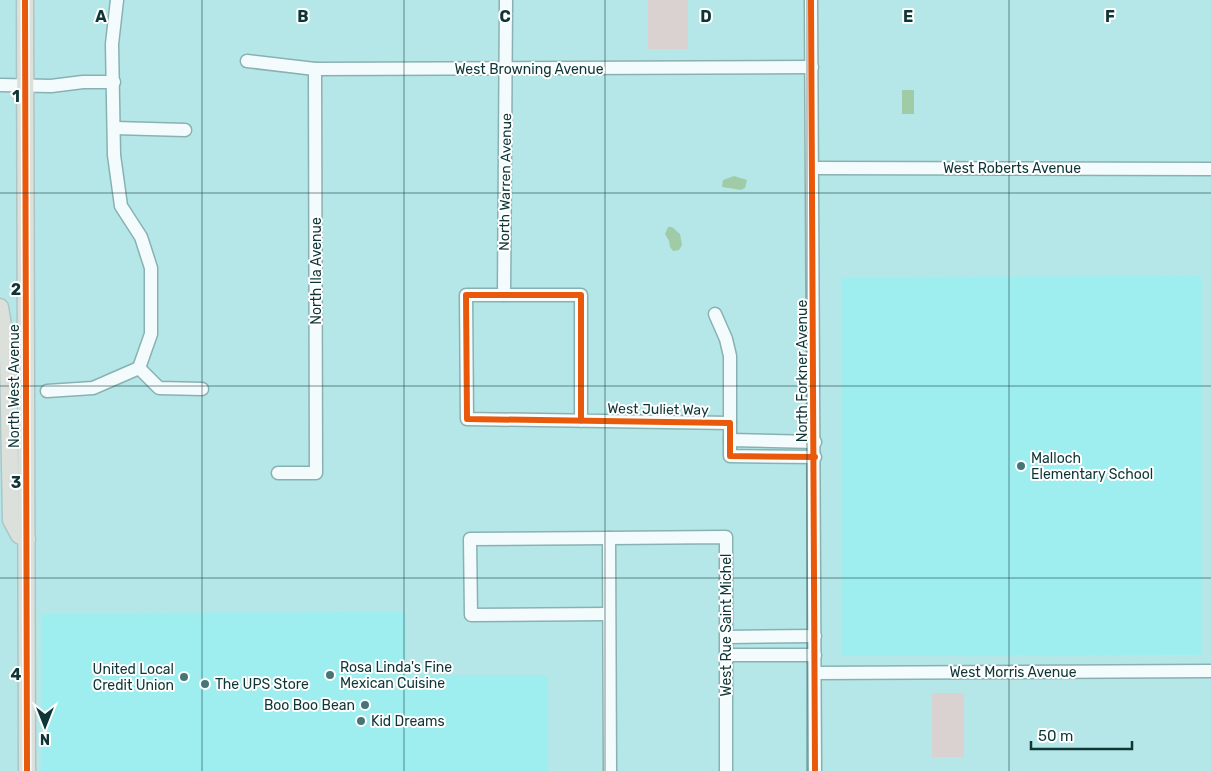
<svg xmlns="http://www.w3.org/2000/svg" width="1211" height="771" font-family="Rubik,sans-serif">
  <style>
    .built { fill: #9eeef0 }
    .green { fill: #dad1d1 }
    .water { fill: #a0cba7 }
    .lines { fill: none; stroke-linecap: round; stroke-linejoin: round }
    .minor-casing { stroke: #89b1b2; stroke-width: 15 }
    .major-casing { stroke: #acc6c7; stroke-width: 19 }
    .minor { stroke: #f4fbfc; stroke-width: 12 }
    .major { stroke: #dbe0db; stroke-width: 16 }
    .cycleway-casing { stroke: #fff; stroke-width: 9 }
    .cycleway { stroke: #e8590c; stroke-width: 6 }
    .grid { fill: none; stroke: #0e3637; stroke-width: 1; stroke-opacity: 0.55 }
    .poi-dot { fill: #497475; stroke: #fff; stroke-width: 2 }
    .labels { text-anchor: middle; stroke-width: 4; stroke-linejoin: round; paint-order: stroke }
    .street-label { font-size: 14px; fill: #0e3637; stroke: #fff }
    .poi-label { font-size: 14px; fill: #0e3637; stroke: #fff; text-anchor: start }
    .grid-label { font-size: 16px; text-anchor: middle; font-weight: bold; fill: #0e3637; stroke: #fff; stroke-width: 4; stroke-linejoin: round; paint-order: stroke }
  </style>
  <rect width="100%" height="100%" fill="#b6e7e8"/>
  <g class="built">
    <path d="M 1201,276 L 1201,655 L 841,656 L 841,277 Z"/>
    <path d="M 406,612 L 406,675 L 548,675 L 548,771 L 41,771 L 41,613 Z"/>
  </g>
  <g class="green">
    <rect x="648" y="0" width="40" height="49"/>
    <rect x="932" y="693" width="32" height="64"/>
  </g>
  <g class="water">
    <rect x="902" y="90" width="12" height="24"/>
    <path d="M 734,176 L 747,180 L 745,188 L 741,190 L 722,187 L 723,180 Z"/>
    <path d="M 668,227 L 672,227 L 680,234 L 682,245 L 679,250 L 673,251 L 670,247 L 669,241 L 665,234 Z"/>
  </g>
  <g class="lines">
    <g class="minor-casing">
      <g id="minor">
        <path d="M 117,0 L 112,44 L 114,155 L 121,206 L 141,237 L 151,268 L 151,334 L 139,368"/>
        <path d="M 811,0 L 815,771"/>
        <path d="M 247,61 L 315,69 L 812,67"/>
        <path d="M 0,85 L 51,86 L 83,82 L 114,82"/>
        <path d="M 115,128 L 185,130"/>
        <path d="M 814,168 L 1211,169"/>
        <path d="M 504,295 L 506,0"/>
        <path d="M 715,314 L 726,339 L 730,356 L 730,423"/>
        <path d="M 47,391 L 93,388 L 139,368 L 159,388 L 202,389"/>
        <path d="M 581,421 L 581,295 L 466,295 L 467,419 L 730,423 L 730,456 L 815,457"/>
        <path d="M 730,440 L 815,442"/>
        <path d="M 278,473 L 316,473 L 315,69"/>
        <path d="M 608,614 L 471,615 L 470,539 L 609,538"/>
        <path d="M 727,637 L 815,636"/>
        <path d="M 726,655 L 815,655"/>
        <path d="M 815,673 L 1211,671"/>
        <path d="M 610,771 L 609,538 L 726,537 L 726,771"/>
      </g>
    </g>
    <g class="major-casing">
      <g id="major">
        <path d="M 25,0 L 27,771"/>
        <path d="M 0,307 L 8,355 L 11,520 L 19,535 L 27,539"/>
      </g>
    </g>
    <use href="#minor" class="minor"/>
    <use href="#major" class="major"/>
    <g class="cycleway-casing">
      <g id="cycleway">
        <path d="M 25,0 L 27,771"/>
        <path d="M 811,0 L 815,771"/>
        <path d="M 581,421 L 581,295 L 466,295 L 467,419 L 730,423 L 730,456 L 815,457"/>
      </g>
    </g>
    <use href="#cycleway" class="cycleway"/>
  </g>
  <path class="grid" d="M 202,0 L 202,771M 404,0 L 404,771M 605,0 L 605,771M 807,0 L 807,771M 1009,0 L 1009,771M 0,193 L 1211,193M 0,386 L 1211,386M 0,578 L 1211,578"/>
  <g class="poi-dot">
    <circle cx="1021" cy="466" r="5"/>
    <circle cx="330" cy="675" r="5"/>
    <circle cx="184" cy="677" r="5"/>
    <circle cx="205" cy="684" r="5"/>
    <circle cx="365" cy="705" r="5"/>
    <circle cx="361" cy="721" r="5"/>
  </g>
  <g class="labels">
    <g class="street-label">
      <text x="529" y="74">West Browning Avenue</text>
      <text x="1012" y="173">West Roberts Avenue</text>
      <text transform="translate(505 182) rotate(-89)" y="5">North Warren Avenue</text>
      <text transform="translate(316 271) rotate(-90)" y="5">North Ila Avenue</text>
      <text transform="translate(802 371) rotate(-90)" y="5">North Forkner Avenue</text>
      <text transform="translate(14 386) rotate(-90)" y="5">North West Avenue</text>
      <text transform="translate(658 409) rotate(1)" y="5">West Juliet Way</text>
      <text transform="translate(726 625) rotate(-90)" y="5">West Rue Saint Michel</text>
      <text x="1013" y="677">West Morris Avenue</text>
    </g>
    <g class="poi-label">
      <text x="1031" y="463">Malloch<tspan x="1031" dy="16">Elementary School</tspan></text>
      <text x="340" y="672">Rosa Linda's Fine<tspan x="340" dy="16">Mexican Cuisine</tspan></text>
      <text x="174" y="674" text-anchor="end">United Local<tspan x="174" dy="16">Credit Union</tspan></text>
      <text x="215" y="689">The UPS Store</text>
      <text x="355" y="710" text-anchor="end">Boo Boo Bean</text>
      <text x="371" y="726">Kid Dreams</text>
    </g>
  </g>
  <g class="grid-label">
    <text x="101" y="22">A</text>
    <text x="303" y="22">B</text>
    <text x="505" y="22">C</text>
    <text x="706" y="22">D</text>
    <text x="908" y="22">E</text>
    <text x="1110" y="22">F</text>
    <text x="16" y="102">1</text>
    <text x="16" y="295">2</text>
    <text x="16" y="488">3</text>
    <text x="16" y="680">4</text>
  </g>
  <g transform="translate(45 726) rotate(180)" stroke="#ffffff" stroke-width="4" paint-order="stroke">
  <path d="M0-4L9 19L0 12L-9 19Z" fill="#0e3637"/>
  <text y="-8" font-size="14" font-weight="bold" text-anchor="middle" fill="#0e3637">N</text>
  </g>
  <path d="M1031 741v8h101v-8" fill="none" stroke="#0e3637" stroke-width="2.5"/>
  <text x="1038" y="741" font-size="15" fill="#0e3637" stroke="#ffffff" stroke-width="4" paint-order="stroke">50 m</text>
</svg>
